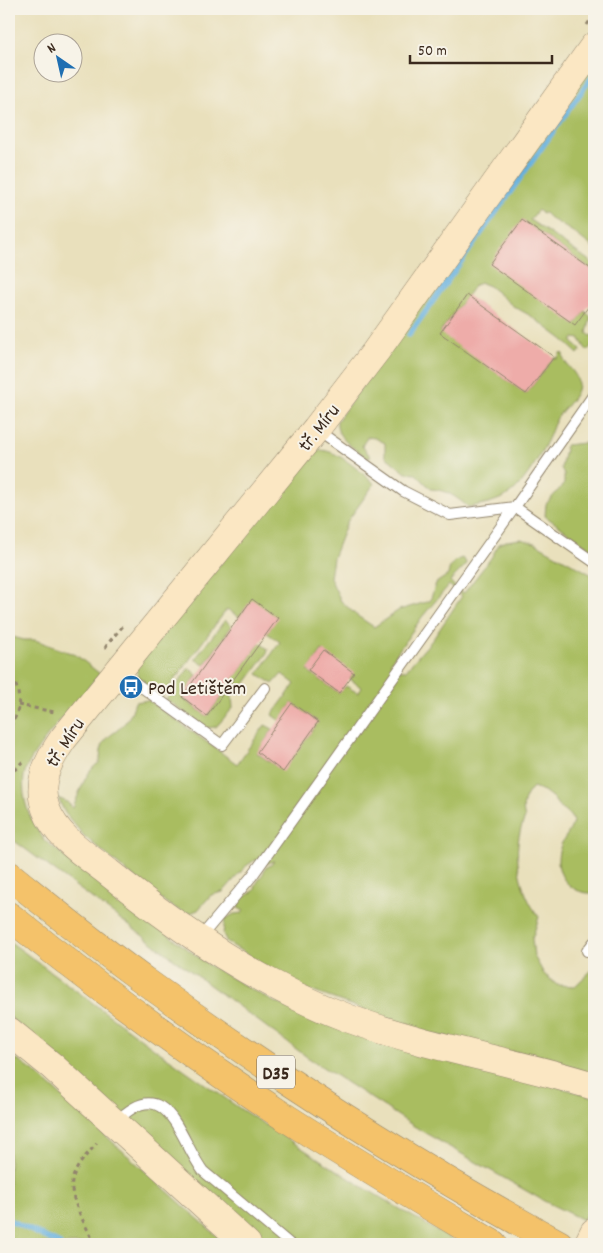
<svg xmlns="http://www.w3.org/2000/svg" width="603" height="1253" font-family="Dekko,sans-serif">
  <style>
    .green { fill: #a9bd61; stroke: #727440; fill-rule: evenodd }
    .lines { fill: none; stroke-linecap: round; stroke-linejoin: round }
    .stream { stroke: #66b1df; stroke-width: 5.5 }
    .building { fill: #eeaca9 }
    .lane-casing { stroke: #92856d; stroke-width: 12 }
    .secondary-casing { stroke: #92856d; stroke-width: 29 }
    .highway-casing { stroke: #92856d; stroke-width: 29 }
    .path { stroke: #92856d; stroke-width: 3; stroke-dasharray: 4 4; stroke-linecap: butt }
    .lane { stroke: #fff; stroke-width: 10 }
    .secondary { stroke: #fbe7c3; stroke-width: 28 }
    .highway { stroke: #f4c26a; stroke-width: 28 }
    .labels { text-anchor: middle; stroke-width: 4; stroke-linejoin: round; paint-order: stroke }
    .shield { fill: #f7f3e8; stroke: #73665b; stroke-width: 1 }
    .shield-label { font-size: 19px; font-weight: bold; fill: #3b2a1e }
    .street-label { font-size: 20px; fill: #3b2a1e; stroke: #f7f3e8 }
    .poi-label { font-size: 20px; fill: #3b2a1e; stroke: #f7f3e8; text-anchor: start }
  </style>
  <rect width="100%" height="100%" fill="#f7f3e8"/>
  <filter id="ink" filterUnits="userSpaceOnUse"><feTurbulence type="fractalNoise" baseFrequency=".02" numOctaves="2"/><feDisplacementMap in="SourceGraphic" scale="10" xChannelSelector="R" yChannelSelector="G"/><feConvolveMatrix kernelMatrix="1 2 1 2 8 2 1 2 1" color-interpolation-filters="sRGB"/></filter>
  <filter id="wash" filterUnits="userSpaceOnUse"><feTurbulence type="fractalNoise" baseFrequency=".0096" numOctaves="4" result="noise"/><feDisplacementMap in="SourceGraphic" scale="20" xChannelSelector="R" yChannelSelector="G"/><feGaussianBlur stdDeviation="1.12" result="paint"/><feColorMatrix in="noise" values="0 0 0 0 0 0 0 0 0 0 0 0 0 0 0 0 0 1.4 0 .05"/><feComposite in="paint" operator="in"/></filter>
  <g filter="url(#wash)">
    <rect width="100%" height="100%" fill="#e9e0bc"/>
    <g class="green">
      <path d="M 594,61 L 594,248 L 573,232 L 550,218 L 545,213 L 541,213 L 538,210 L 530,220 L 594,264 L 594,271 L 522,220 L 575,325 L 585,311 L 591,317 L 587,333 L 591,336 L 594,333 L 594,343 L 587,351 L 580,339 L 574,338 L 572,342 L 581,350 L 578,354 L 562,339 L 531,316 L 513,306 L 489,286 L 481,283 L 475,285 L 440,332 L 526,394 L 554,357 L 557,359 L 561,352 L 563,354 C 563,366 578,371 578,384 C 578,398 562,408 556,420 C 552,427 551,434 547,441 C 540,457 525,481 512,492 C 501,501 482,505 468,507 C 457,497 446,490 431,489 L 416,474 L 406,473 L 385,456 L 385,443 L 375,438 L 367,437 L 362,446 L 371,457 L 367,458 C 355,448 335,439 337,421 Z"/>
      <path d="M 594,438 L 594,551 L 545,516 L 546,504 L 564,484 L 564,474 L 561,468 L 566,445 L 592,442 Z"/>
      <path d="M 319,450 C 338,450 356,469 371,480 L 374,484 L 347,522 L 333,558 L 330,578 L 341,601 L 356,615 L 374,627 L 399,610 L 430,601 L 436,583 L 448,575 C 449,566 453,561 462,558 L 466,562 L 465,566 L 450,581 L 458,590 L 464,593 L 491,558 L 499,544 L 506,541 L 521,539 L 535,543 L 594,576 L 594,893 C 569,895 552,872 560,848 C 563,837 572,832 573,820 L 567,812 L 560,808 L 553,798 L 544,791 L 533,787 C 524,797 521,806 525,818 C 510,849 519,891 539,917 L 532,939 L 534,956 L 544,974 L 557,985 L 575,986 L 594,968 L 594,1077 L 423,1031 L 298,986 L 227,942 L 223,934 L 225,919 L 234,914 L 242,913 L 244,911 L 238,908 L 241,897 L 248,895 L 255,890 C 255,881 264,876 265,868 L 271,865 L 274,861 L 262,865 L 255,860 L 246,866 L 223,892 L 211,895 L 198,910 L 190,913 L 182,912 L 160,899 L 84,836 L 65,813 L 58,798 L 67,802 L 73,808 C 80,792 85,771 100,762 C 100,733 114,738 127,720 C 131,715 133,708 135,702 L 148,700 L 237,764 L 265,725 L 273,729 L 257,753 L 283,771 L 318,722 L 292,703 L 280,721 L 272,715 L 295,684 L 282,674 L 273,684 L 258,674 L 280,642 L 267,633 L 277,618 L 252,600 L 239,617 L 227,609 L 162,697 C 150,688 138,683 136,667 L 312,452 ZM 449,585 L 462,596 L 433,639 L 406,670 L 401,670 L 397,666 L 390,663 L 422,617 ZM 322,650 L 353,673 L 350,679 L 362,688 L 358,693 L 346,686 L 339,693 L 308,671 Z"/>
      <path d="M 225,620 L 232,626 L 204,665 L 195,659 Z"/>
      <path d="M 9,636 L 24,640 L 35,640 L 76,655 L 100,674 C 83,694 27,754 24,776 C 21,802 31,822 45,841 L 210,966 L 272,1001 L 314,1019 L 594,1097 L 594,1202 L 583,1220 L 544,1201 L 420,1130 L 307,1057 L 9,837 Z"/>
      <path d="M 260,643 L 268,649 L 267,654 L 242,688 L 232,681 Z"/>
      <path d="M 189,668 L 197,675 L 182,698 L 207,716 L 226,691 L 232,696 L 233,708 L 216,727 L 206,728 L 166,699 Z"/>
      <path d="M 9,941 L 155,1049 L 242,1110 L 363,1187 L 459,1244 L 262,1244 L 58,1057 L 9,1017 Z"/>
      <path d="M 9,1054 L 37,1074 L 226,1244 L 9,1244 Z"/>
    </g>
    <g class="lines">
      <g class="stream">
        <path d="M 409,335 L 594,74"/>
        <path d="M 9,1220 L 60,1244"/>
      </g>
    </g>
    <g id="blocks">
      <g class="building">
        <path d="M 522,220 L 594,271 L 594,299 L 575,325 L 489,264 Z"/>
        <path d="M 467,295 L 554,357 L 526,394 L 440,333 Z"/>
        <path d="M 252,599 L 278,618 L 207,716 L 182,697 Z"/>
        <path d="M 323,650 L 354,673 L 339,693 L 308,670 Z"/>
        <path d="M 292,703 L 318,722 L 283,772 L 257,752 Z"/>
      </g>
    </g>
  </g>
  <g filter="url(#ink)">
    <use href="#blocks" fill-opacity="0" stroke="#92856d" stroke-width="1"/>
    <g class="lines">
      <g class="lane-casing">
        <g id="lane">
          <path d="M 594,394 L 515,507 L 594,562"/>
          <path d="M 119,671 L 222,745 L 265,688"/>
          <path d="M 200,938 L 252,876 L 515,507 L 450,515 L 403,491 L 317,430"/>
          <path d="M 587,951 L 594,942"/>
          <path d="M 116,1122 C 167,1070 179,1139 203,1171 L 290,1244"/>
        </g>
      </g>
      <g class="secondary-casing">
        <g id="secondary">
          <path d="M 594,46 L 376,351 L 316,429 L 63,739 C 48,761 36,783 46,809 C 56,837 86,855 109,873 C 183,932 261,986 350,1019 C 430,1048 514,1061 594,1086"/>
          <path d="M 9,1031 L 52,1066 L 247,1244"/>
          <path d="M 588,1244 L 594,1232"/>
        </g>
      </g>
      <g class="highway-casing">
        <g id="highway">
          <path d="M 9,875 C 55,912 101,950 149,984 C 280,1079 417,1167 559,1244"/>
          <path d="M 9,916 C 95,985 185,1051 277,1112 C 348,1158 421,1201 493,1244"/>
        </g>
      </g>
      <g class="path">
        <path d="M 587,25 L 594,15"/>
        <path d="M 105,648 L 109,642 L 123,626"/>
        <path d="M 9,670 C 21,693 23,706 9,729"/>
        <path d="M 18,705 L 55,712"/>
        <path d="M 9,776 L 24,760"/>
        <path d="M 95,1244 C 88,1230 69,1198 72,1182 C 74,1167 88,1154 97,1143"/>
      </g>
      <use href="#lane" class="lane"/>
      <use href="#secondary" class="secondary"/>
      <use href="#highway" class="highway"/>
    </g>
  </g>
  <defs>
    <g id="bus-disc" transform="scale(1.25)"><circle r="9.5" fill="#1f6fb2" stroke="#f7f3e8"/><path d="M-5-6H5V4H4V6H2V4H-2V6H-4V4H-5ZM-3.5-4V0h7V-4ZM-3.5 1.2v1.5H-2V1.2ZM2 1.2v1.5H3.5V1.2Z" fill="#fff"/></g>
  </defs>
  <g fill-rule="evenodd">
    <use href="#bus-disc" x="131" y="687"/>
  </g>
  <g class="labels">
    <rect class="shield" x="257" y="1055.5" width="38" height="33" rx="4"/>
    <g class="shield-label">
      <text x="276" y="1079">D35</text>
    </g>
    <g class="street-label">
      <text transform="translate(318 427) rotate(-52)" y="7">tř. Míru</text>
      <text transform="translate(64 742) rotate(-57)" y="7">tř. Míru</text>
    </g>
    <g class="poi-label">
      <text x="148" y="694">Pod Letištěm</text>
    </g>
  </g>
  <rect width="603" height="1253" fill="none" stroke="#f7f3e8" stroke-width="30"/>
  <g transform="translate(58 58) rotate(326)"><circle r="24" fill="#f7f3e8" stroke="#aca397"/>
  <path d="M0-4L9 19L0 12L-9 19Z" fill="#1f6fb2"/>
  <text y="-8" font-size="14" font-weight="bold" text-anchor="middle" fill="#3b2a1e">N</text>
  </g>
  <path d="M410 55v8h142v-8" fill="none" stroke="#3b2a1e" stroke-width="2.5"/>
  <text x="418" y="55" font-size="15" fill="#3b2a1e" stroke="#f7f3e8" stroke-width="4" paint-order="stroke">50 m</text>
</svg>
